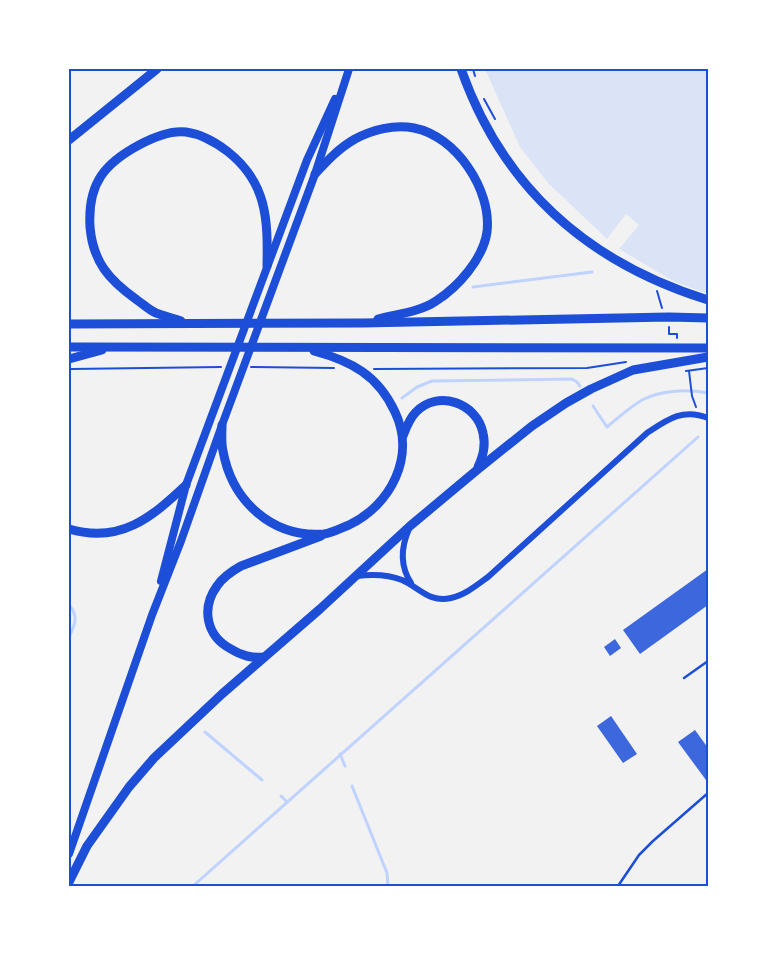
<svg xmlns="http://www.w3.org/2000/svg" width="777" height="955" font-family="Helvetica,sans-serif">
  <style>
    .green { fill: #dbe4f7 }
    .lines { fill: none; stroke-linecap: round; stroke-linejoin: round }
    .stream { stroke: #bfd3fe; stroke-width: 3 }
    .building { fill: #3d67dc }
    .path { stroke: #1d4ed8; stroke-width: 2 }
    .service { stroke: #1d4ed8; stroke-width: 2.5 }
    .tertiary { stroke: #1d4ed8; stroke-width: 6 }
    .primary { stroke: #1d4ed8; stroke-width: 8 }
    .motorway { stroke: #1d4ed8; stroke-width: 9 }
    .neatline { fill: none; stroke: #1d4ed8; stroke-width: 2 }
  </style>
  <rect width="100%" height="100%" fill="#f2f2f2"/>
  <path class="green" d="M 485,69 L 708,69 L 708,294 L 675,282 L 619,249 L 639,225 L 626,214 L 607,239 L 548,183 L 520,147 Z"/>
  <g class="lines">
    <g class="stream">
      <path d="M 473,287 L 592,272"/>
      <path d="M 402,398 L 417,387 L 432,381 L 572,379 L 577,382 L 580,386"/>
      <path d="M 593,406 L 607,427 C 618,418 630,407 642,400 C 661,390 688,389 708,393"/>
      <path d="M 69,605 C 79,616 75,625 69,637"/>
      <path d="M 205,732 L 262,780"/>
      <path d="M 340,754 L 345,766"/>
      <path d="M 352,786 L 387,873 L 388,886"/>
      <path d="M 281,796 L 287,802"/>
      <path d="M 193,886 L 698,437"/>
    </g>
  </g>
  <g class="building">
    <path d="M 708,569 L 708,605 L 640,654 L 623,630 Z"/>
    <path d="M 615,639 L 621,648 L 610,656 L 604,647 Z"/>
    <path d="M 611,716 L 637,754 L 623,763 L 597,726 Z"/>
    <path d="M 695,730 L 708,748 L 708,779 L 706,780 L 678,742 Z"/>
  </g>
  <g class="lines">
    <g class="path">
      <path d="M 473,69 L 475,76"/>
      <path d="M 484,99 L 495,119"/>
      <path d="M 657,291 L 662,308"/>
      <path d="M 669,327 L 669,334 L 677,334 L 677,338"/>
      <path d="M 251,367 L 334,368"/>
      <path d="M 71,369 L 221,367"/>
      <path d="M 374,369 L 587,368 L 626,362"/>
      <path d="M 686,371 L 708,368"/>
      <path d="M 689,371 L 692,396 L 696,407"/>
    </g>
    <g class="service">
      <path d="M 684,678 L 708,661"/>
      <path d="M 618,886 L 639,855 L 653,841 L 708,793"/>
    </g>
    <g class="tertiary">
      <path d="M 409,529 C 401,547 400,566 411,583"/>
      <path d="M 357,576 C 373,574 387,574 402,580 C 420,588 429,603 451,598 C 465,595 477,585 488,577 L 647,433 C 668,419 683,408 708,418"/>
    </g>
    <g class="primary">
      <path d="M 161,581 L 186,485 L 307,160 L 335,99"/>
      <path d="M 69,854 L 152,615 L 181,541 L 222,425 L 315,174 L 349,69"/>
    </g>
    <g class="motorway">
      <path d="M 461,69 C 503,188 589,263 708,300"/>
      <path d="M 69,140 L 157,69"/>
      <path d="M 315,174 C 327,161 339,148 355,139 C 372,130 394,124 414,128 C 456,136 492,190 487,232 C 483,259 458,287 436,301 C 420,312 397,314 378,319"/>
      <path d="M 181,321 C 173,318 164,316 156,313 C 149,310 143,304 137,300 C 109,280 93,262 90,227 C 89,210 91,191 101,176 C 115,155 160,129 186,132 C 201,134 215,142 227,151 C 267,182 268,219 267,266"/>
      <path d="M 69,324 L 363,323 L 669,317 L 708,318"/>
      <path d="M 69,347 L 708,348"/>
      <path d="M 69,359 L 102,350"/>
      <path d="M 222,425 C 222,433 221,443 223,451 C 232,501 272,538 324,534 C 332,533 341,528 349,525 C 391,505 416,456 395,412 C 378,375 351,361 314,351"/>
      <path d="M 403,436 C 406,428 409,419 416,412 C 438,389 477,403 483,433 C 486,446 483,456 478,467"/>
      <path d="M 69,529 C 120,544 151,518 186,485"/>
      <path d="M 264,657 C 251,658 242,656 231,649 C 206,636 201,608 217,586 C 223,577 232,571 241,566 L 321,536"/>
      <path d="M 69,882 L 87,846 L 129,787 L 154,758 L 222,694 L 320,609 L 410,526 L 477,470 L 532,426 L 566,403 L 591,389 L 633,370 L 708,357"/>
    </g>
  </g>
  <rect width="777" height="955" fill="none" stroke="#ffffff" stroke-width="140"/>
  <rect x="70" y="70" width="637" height="815" class="neatline"/>
</svg>
